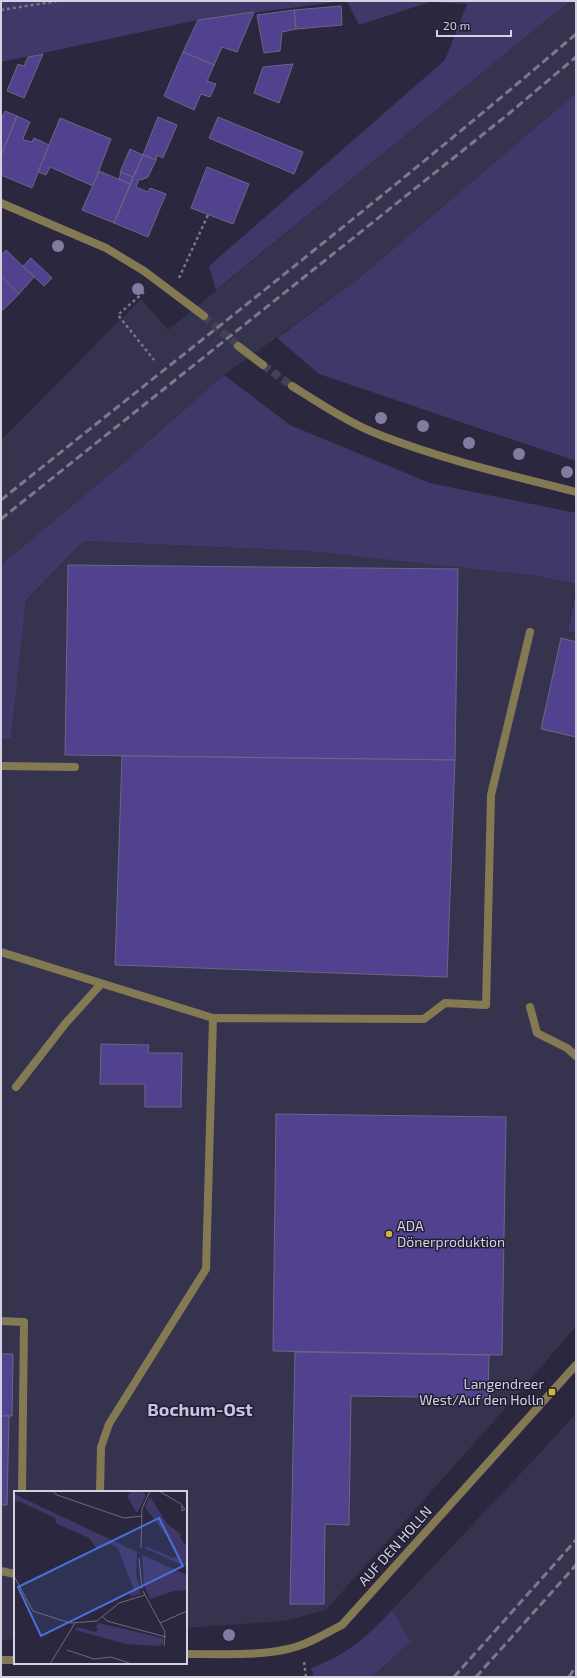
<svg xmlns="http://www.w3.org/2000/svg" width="577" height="1678" font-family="'Exo 2',sans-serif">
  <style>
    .built { fill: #36334e }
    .green { fill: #403868 }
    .building { fill: #51418f; stroke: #6a6882 }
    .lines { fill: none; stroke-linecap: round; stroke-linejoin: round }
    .tertiary-tunnel { stroke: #434156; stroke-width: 8; stroke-dasharray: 8 4; stroke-linecap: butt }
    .path { stroke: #79778a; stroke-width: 2.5; stroke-dasharray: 3 3; stroke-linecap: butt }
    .service { stroke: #837a53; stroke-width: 8 }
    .minor { stroke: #837a53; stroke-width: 8 }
    .tertiary { stroke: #837a53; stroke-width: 8 }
    .rail { stroke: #7b798c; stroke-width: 3; stroke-dasharray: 8 4; stroke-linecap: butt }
    .tree { fill: #817da0 }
    .poi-dot { fill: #d2b736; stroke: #211e33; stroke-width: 1.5 }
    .labels { text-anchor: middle; stroke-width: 3; stroke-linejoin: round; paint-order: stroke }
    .poi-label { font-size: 14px; fill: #d3d2e0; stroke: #211e33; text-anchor: start }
    .street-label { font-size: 14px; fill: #d3d2e0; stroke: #211e33 }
    .district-label { font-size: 18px; font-weight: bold; fill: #c7c5e2; stroke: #211e33 }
    .inset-road { fill: none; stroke: #6e6b7f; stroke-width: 1 }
    .view { fill: #4a6fda; fill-opacity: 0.15; stroke: #4a6fda; stroke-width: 2 }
    .inset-edge { fill: none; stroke: #d3d2e0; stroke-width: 2 }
  </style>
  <rect width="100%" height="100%" fill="#2a273e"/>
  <g class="built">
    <path d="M 570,1 L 576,1 L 576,93 L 358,279 L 224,375 L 126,461 L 1,565 L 1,440 L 141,299 L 168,330 Z"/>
    <path d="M 84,541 L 307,551 L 538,576 L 576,584 L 568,631 L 576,633 L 576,1326 L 525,1386 L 326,1610 L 284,1621 L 186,1628 L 186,1492 L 15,1492 L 15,1639 L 1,1640 L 1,740 L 11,738 L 26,600 Z"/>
    <path d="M 576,1413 L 576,1677 L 372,1677 L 411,1641 L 392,1610 L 541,1452 Z"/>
  </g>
  <g class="green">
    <path d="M 1,1 L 343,1 L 198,20 L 1,62 Z"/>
    <path d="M 347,1 L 570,1 L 216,290 L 209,266 L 445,60 L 467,4 L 430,2 L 359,25 Z"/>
    <path d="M 576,93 L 576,461 L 319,374 L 277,338 L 358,279 Z"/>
    <path d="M 224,375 L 290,425 L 430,483 L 576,513 L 576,584 L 538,576 L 307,551 L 84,541 L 26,600 L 11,738 L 1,740 L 1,565 L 126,461 Z"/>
    <path d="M 576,590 L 576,633 L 568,631 Z"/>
    <path d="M 392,1610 L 411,1641 L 372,1677 L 314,1677 L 311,1668 C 350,1653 364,1639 392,1610 Z"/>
  </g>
  <g class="building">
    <path d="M 341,6 L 342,25 L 296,29 L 294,10 Z"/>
    <path d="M 294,10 L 296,29 L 282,32 L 280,51 L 264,53 L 257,15 Z"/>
    <path d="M 254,12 L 237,52 L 222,47 L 214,65 L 183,52 L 198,20 Z"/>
    <path d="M 183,52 L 214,65 L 207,81 L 216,84 L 210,97 L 201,94 L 194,110 L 164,96 Z"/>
    <path d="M 43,54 L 24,98 L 7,91 L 18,64 L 24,66 L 28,57 Z"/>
    <path d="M 293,64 L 279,103 L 254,93 L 263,67 Z"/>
    <path d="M 5,111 L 17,116 L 1,156 L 1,120 Z"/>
    <path d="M 17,116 L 30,122 L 23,138 L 24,140 L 32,142 L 34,138 L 49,145 L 32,188 L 1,175 L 1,156 Z"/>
    <path d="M 158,117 L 177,125 L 163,158 L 157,155 L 156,160 L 143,155 Z"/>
    <path d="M 218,117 L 303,152 L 294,174 L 209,138 Z"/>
    <path d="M 60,118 L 111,139 L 93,186 L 50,167 L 46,175 L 38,172 Z"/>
    <path d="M 130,149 L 143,155 L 133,177 L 120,172 Z"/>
    <path d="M 143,155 L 156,160 L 148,177 L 141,180 L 139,179 L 136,187 L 148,192 L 150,188 L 166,194 L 148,237 L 114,223 Z"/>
    <path d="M 207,167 L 249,184 L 233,224 L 191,208 Z"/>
    <path d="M 99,171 L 130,184 L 114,223 L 82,210 Z"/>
    <path d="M 121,172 L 133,177 L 130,184 L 119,179 Z"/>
    <path d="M 6,250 L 34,277 L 19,294 L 1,276 L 1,255 Z"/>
    <path d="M 31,258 L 52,278 L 44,286 L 23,266 Z"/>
    <path d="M 1,276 L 19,294 L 3,310 L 1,309 Z"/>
    <path d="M 68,565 L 458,569 L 455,760 L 65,755 Z"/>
    <path d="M 561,638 L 576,642 L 576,737 L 541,729 Z"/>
    <path d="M 122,756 L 455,760 L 447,977 L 115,965 Z"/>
    <path d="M 101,1044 L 149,1045 L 148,1053 L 182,1053 L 181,1107 L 145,1107 L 145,1084 L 100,1084 Z"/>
    <path d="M 276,1114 L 506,1117 L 502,1355 L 273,1351 Z"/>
    <path d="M 295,1352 L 489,1355 L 488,1398 L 351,1396 L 349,1525 L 325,1524 L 324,1604 L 290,1604 Z"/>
    <path d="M 1,1354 L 13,1354 L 12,1416 L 1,1416 Z"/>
    <path d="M 1,1416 L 9,1416 L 7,1505 L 1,1505 Z"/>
  </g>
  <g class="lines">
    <g class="tertiary-tunnel">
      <path d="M 204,316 L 238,346"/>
      <path d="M 263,365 L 292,386"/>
    </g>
    <g class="path">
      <path d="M 1,10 L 58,1"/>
      <path d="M 179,278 L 208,215"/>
      <path d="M 144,292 L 118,315 L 154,360"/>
      <path d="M 304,1662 L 306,1677"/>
    </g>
    <g class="service">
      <path d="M 1,766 L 75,767"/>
      <path d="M 1,952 L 213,1018"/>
      <path d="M 530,1007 L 537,1033 L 567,1048 L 576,1056"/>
      <path d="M 16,1087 L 65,1024 L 101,984"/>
      <path d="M 1,1321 L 24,1322 L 22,1492"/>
      <path d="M 100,1492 L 101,1447 L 109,1424 L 206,1269 L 213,1018 L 424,1019 L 445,1003 L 486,1005 L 491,795 L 530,632"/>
      <path d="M 1,1571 L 15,1574"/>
    </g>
    <g class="minor">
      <path d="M 186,1654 C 217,1654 259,1656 288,1649 C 307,1645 324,1634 342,1625 L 576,1365"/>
      <path d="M 1,1660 L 15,1660"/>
    </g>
    <g class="tertiary">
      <path d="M 1,203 L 106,248 L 144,271 L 204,316"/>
      <path d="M 238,346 L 263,365"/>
      <path d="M 292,386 C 319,403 351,424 380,435 C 444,460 510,475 576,492"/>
    </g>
    <g class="rail">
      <path d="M 1,500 C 193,346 389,194 576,34"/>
      <path d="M 1,519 L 506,116 L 576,57"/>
      <path d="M 454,1677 L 576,1540"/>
      <path d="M 476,1677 L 576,1565"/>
      <path d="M 569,1677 L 576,1666"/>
    </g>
  </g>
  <g class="tree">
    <circle cx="58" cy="246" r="6"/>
    <circle cx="138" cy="289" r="6"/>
    <circle cx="381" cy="418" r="6"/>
    <circle cx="423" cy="426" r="6"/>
    <circle cx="469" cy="443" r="6"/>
    <circle cx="519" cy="454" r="6"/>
    <circle cx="567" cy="472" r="6"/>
    <circle cx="229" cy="1635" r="6"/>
  </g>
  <g class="poi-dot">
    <circle cx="389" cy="1234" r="4"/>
    <rect x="548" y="1388" width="8" height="8" rx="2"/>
  </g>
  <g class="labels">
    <g class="poi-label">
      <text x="397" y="1231">ADA<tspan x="397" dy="16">Dönerproduktion</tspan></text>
      <text x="544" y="1389" text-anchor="end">Langendreer<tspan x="544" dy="16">West/Auf den Holln</tspan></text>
    </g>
    <g class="street-label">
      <text transform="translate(395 1546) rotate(-48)" y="5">AUF DEN HOLLN</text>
    </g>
    <g class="district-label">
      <text x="200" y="1416">Bochum-Ost</text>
    </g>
  </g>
  <g transform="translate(14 1491)">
    <rect width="173" height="173" fill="#2a273e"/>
    <path d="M 117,0 L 129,0 L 132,5 L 123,22 L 113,6 ZM 0,3 L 123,61 L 122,83 L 127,103 L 117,106 L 116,101 L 120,99 L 119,96 L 103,56 L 96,53 L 83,58 L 75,47 L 43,33 L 41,27 L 5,10 L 0,11 ZM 136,5 L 153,33 L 167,43 L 166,46 L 173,56 L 173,76 L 130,57 L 132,55 L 159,67 L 164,66 L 152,44 L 131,16 ZM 128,64 L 173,84 L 173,99 L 160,100 L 136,108 L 130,94 ZM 85,132 L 149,147 L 149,153 L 142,155 L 112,153 L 61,139 L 63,136 L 82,141 L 84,138 L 81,137 Z" fill="#403868"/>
    <path class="inset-road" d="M 38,0 L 43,4 L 110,27 L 128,25M 145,0 L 167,13 L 168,15 L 171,18 L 168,20 L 168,15M 127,57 L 128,18 L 136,0M 125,67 L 128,98M 0,85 L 19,120 L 56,132 L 83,130 L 105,112 L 131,104M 129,100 L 151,141 L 150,155M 89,126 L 93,130 L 152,146M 146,132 L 173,120M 53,159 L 80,168 L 97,166 L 118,173M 36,173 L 61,132"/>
    <path class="view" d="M 145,27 L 169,75 L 27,145 L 4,96 Z"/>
    <rect width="173" height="173" class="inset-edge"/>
  </g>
  <rect width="577" height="1678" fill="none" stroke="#d3d2e0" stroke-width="4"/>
  <path d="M437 30v6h74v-6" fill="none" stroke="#d3d2e0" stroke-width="2"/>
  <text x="443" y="30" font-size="12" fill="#d3d2e0" stroke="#211e33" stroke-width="3" paint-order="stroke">20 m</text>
</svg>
